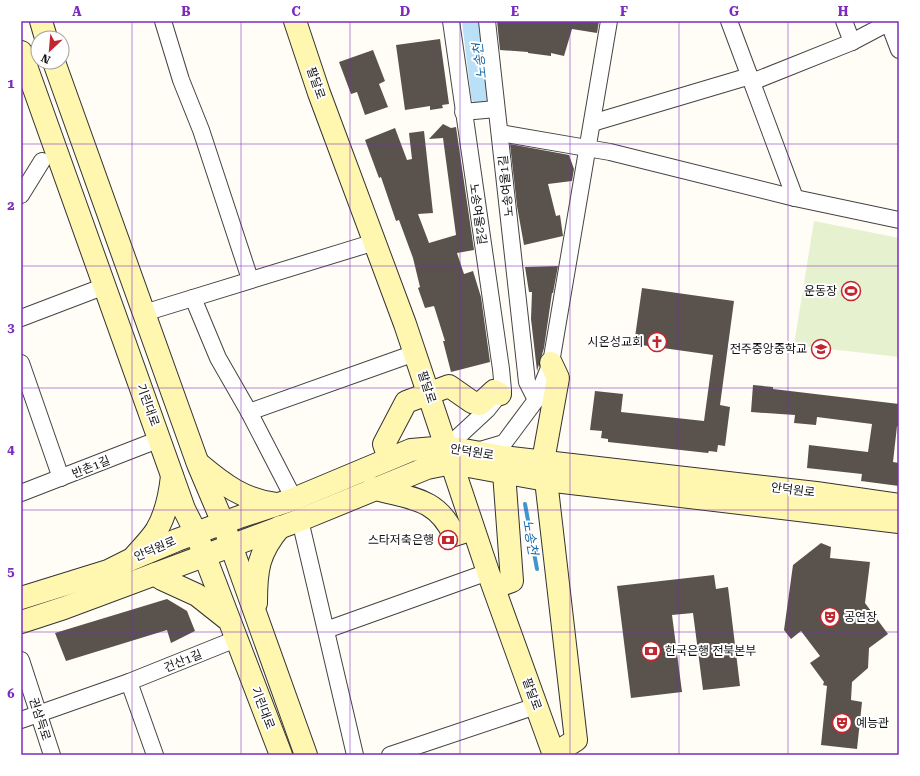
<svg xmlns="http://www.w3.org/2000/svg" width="920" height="776" font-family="'Roboto Serif','Noto Sans KR',serif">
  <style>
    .pitch { fill: #e6f2cf }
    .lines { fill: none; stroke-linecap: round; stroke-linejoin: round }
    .stream { stroke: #3f96cf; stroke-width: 4 }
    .river { stroke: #b9e0f7; stroke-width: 24 }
    .building { fill: #5a524d }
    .street-casing { stroke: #444; stroke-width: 18 }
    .secondary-casing { stroke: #333; stroke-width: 24 }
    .street { stroke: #fff; stroke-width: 16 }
    .secondary { stroke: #fff6b0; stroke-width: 22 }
    .grid { fill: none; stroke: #7b2cbf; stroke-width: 1; stroke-opacity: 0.55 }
    .labels { text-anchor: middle; stroke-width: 4; stroke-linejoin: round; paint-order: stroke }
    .street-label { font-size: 12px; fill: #111; stroke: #fff }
    .poi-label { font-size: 12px; fill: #111; stroke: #fff; text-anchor: end }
    .water-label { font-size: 13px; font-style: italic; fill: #1768a6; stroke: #fff }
    .neatline { fill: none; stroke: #7b2cbf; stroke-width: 1.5 }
    .grid-label { font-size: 13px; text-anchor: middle; font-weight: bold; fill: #7b2cbf }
  </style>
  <rect width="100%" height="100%" fill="#fffdf5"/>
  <path class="pitch" d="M 814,221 L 899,238 L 899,357 L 794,345 Z"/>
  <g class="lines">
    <g class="stream">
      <path d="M 483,95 L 484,102"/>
      <path d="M 525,504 L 537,569"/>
    </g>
    <path class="river" d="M 474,21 L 483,95"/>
  </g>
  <g class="building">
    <path d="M 497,21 L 599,21 L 597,33 L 572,29 L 564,56 L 551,53 L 551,56 L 528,53 L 528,52 L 500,50 Z"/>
    <path d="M 440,39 L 449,104 L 442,105 L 443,108 L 430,110 L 430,106 L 405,110 L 396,45 Z"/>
    <path d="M 373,50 L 385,81 L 379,84 L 388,107 L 365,115 L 357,92 L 351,94 L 339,62 Z"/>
    <path d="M 443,124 L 451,128 L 456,127 L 474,250 L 457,253 L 464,274 L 473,271 L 481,297 L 490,362 L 451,372 L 443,341 L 445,341 L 434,306 L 425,308 L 418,288 L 420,287 L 413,258 L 399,220 L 396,221 L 381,177 L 379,178 L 365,140 L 395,128 L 407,160 L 412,159 L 409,133 L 424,131 L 433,213 L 418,214 L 429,243 L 456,235 L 443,138 L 429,139 Z"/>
    <path d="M 510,144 L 569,155 L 574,169 L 572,181 L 548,184 L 556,216 L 560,215 L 563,236 L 524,245 L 517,206 Z"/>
    <path d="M 558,266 L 553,293 L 552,293 L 544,348 L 537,371 L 531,319 L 532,292 L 529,292 L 525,267 Z"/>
    <path d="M 642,288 L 734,301 L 720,405 L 730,407 L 725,446 L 718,445 L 717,452 L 709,451 L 708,453 L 608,442 L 608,439 L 601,438 L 602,431 L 590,430 L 595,391 L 623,394 L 621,412 L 704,421 L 713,355 L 634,344 Z"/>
    <path d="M 753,385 L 773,387 L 773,389 L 899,404 L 899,427 L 897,426 L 893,462 L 899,463 L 899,486 L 861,481 L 862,474 L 807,468 L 809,445 L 868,452 L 872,424 L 817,417 L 816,425 L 794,423 L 795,415 L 751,412 Z"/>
    <path d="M 821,543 L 831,547 L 830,558 L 870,562 L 865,603 L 888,634 L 869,648 L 868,668 L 852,682 L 851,700 L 862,702 L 857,749 L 821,745 L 827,686 L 823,685 L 824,682 L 810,663 L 820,656 L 801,631 L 791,639 L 784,630 L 793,565 Z"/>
    <path d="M 714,575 L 716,589 L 728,587 L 740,686 L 703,690 L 693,613 L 672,615 L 682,692 L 631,698 L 617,586 Z"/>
    <path d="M 167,599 L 187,611 L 195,631 L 171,643 L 167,630 L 66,661 L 55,633 Z"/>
  </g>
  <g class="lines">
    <g class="street-casing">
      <g id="street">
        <path d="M 163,21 L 181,80 L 201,130 L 250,279"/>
        <path d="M 487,21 L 527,382 L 536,400"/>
        <path d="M 729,21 L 795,198"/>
        <path d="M 844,21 L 852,42"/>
        <path d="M 888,21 L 899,50"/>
        <path d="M 752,82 L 852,42 L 888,23 L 899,26"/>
        <path d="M 463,112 L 496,109"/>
        <path d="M 592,123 L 750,76"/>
        <path d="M 500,133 L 610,152 L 795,198 L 899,220"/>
        <path d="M 21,195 L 42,161"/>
        <path d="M 193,298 L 218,358 L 249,412"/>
        <path d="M 144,313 L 375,242"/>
        <path d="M 21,318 L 105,286"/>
        <path d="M 21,363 L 61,478"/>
        <path d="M 447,447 L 487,410 L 503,390 L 501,369 L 451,21"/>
        <path d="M 477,451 L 504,443 L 536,400 L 551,363 L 609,21"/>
        <path d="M 21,493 L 160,439"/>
        <path d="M 294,499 L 249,412 L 415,353"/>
        <path d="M 300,520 L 355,755"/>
        <path d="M 326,630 L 488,572"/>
        <path d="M 21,660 L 52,755"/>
        <path d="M 129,682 L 155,755"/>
        <path d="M 21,720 L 129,682 L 236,639"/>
        <path d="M 390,755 L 536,706"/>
      </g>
    </g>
    <g class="secondary-casing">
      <g id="secondary">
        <path d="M 41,21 L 46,38"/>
        <path d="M 295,21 L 319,93 L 405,324 L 488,572 L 554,755"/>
        <path d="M 21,52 L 184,509 L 196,533 L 281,755"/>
        <path d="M 54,62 L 198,464 L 223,523 L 306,755"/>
        <path d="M 389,458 L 384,444 L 406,402 L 449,386 L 472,402 L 480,404 L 494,391 L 500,394"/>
        <path d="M 543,461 L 558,378 L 551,363"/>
        <path d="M 199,464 C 224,485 244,500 276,504"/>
        <path d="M 546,480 L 576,740 L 554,754"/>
        <path d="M 373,488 C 409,499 436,496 454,535 L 473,529"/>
        <path d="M 135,556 C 142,548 150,540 156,531 C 166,515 170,494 172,476"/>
        <path d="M 155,574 L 162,579 L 197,595 L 226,618"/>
        <path d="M 495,587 L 512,581 L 503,459"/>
        <path d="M 21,598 L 108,571 L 134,558 L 177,540 L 242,516 L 294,499 L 411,450 L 447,447 L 503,457 L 816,493 L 899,505"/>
        <path d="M 256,603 C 256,570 258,553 280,527"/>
        <path d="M 21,622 L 64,608 L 300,520 L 427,468 L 452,463 L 546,480 L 899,522"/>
      </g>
    </g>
    <use href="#street" class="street"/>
    <use href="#secondary" class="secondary"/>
  </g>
  <path class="grid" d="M 132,21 L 132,755M 241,21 L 241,755M 350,21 L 350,755M 460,21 L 460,755M 570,21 L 570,755M 679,21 L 679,755M 788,21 L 788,755M 21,144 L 899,144M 21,266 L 899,266M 21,388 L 899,388M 21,510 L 899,510M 21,632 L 899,632"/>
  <defs>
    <g id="stadium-ring" transform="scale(1)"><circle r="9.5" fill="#fff" stroke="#c4262e" stroke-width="1.5"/><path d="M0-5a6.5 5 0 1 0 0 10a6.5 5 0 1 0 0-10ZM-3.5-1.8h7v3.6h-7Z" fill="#c4262e"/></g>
    <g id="church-ring" transform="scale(1)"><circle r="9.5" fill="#fff" stroke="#c4262e" stroke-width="1.5"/><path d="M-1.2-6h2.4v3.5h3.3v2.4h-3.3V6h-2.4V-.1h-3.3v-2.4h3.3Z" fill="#c4262e"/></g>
    <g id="school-ring" transform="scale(1)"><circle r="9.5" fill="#fff" stroke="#c4262e" stroke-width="1.5"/><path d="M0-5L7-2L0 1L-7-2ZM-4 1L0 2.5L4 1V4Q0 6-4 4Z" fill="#c4262e"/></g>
    <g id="bank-ring" transform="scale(1)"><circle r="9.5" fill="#fff" stroke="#c4262e" stroke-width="1.5"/><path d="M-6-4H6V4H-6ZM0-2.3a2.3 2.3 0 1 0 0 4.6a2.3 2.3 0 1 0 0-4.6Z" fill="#c4262e"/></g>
    <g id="theatre-ring" transform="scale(1)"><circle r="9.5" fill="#fff" stroke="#c4262e" stroke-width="1.5"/><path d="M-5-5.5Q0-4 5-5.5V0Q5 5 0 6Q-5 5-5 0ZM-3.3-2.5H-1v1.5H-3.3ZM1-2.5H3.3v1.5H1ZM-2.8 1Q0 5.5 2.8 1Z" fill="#c4262e"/></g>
  </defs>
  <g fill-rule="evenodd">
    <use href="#stadium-ring" x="851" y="291"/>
    <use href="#church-ring" x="657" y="342"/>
    <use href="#school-ring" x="821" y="349"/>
    <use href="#bank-ring" x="448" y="540"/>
    <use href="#theatre-ring" x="830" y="617"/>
    <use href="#bank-ring" x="651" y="651"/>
    <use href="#theatre-ring" x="842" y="723"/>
  </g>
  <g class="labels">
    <g class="street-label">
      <text transform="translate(316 83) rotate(71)" y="4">팔달로</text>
      <text transform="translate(506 186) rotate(-96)" y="4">노송여울1길</text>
      <text transform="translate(478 214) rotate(82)" y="4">노송여울2길</text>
      <text transform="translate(427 387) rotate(72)" y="4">팔달로</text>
      <text transform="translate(148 405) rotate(70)" y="4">기린대로</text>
      <text transform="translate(472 452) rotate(9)" y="4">안덕원로</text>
      <text transform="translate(91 467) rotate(-22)" y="4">반촌1길</text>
      <text transform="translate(793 490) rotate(7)" y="4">안덕원로</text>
      <text transform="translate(155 549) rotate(-23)" y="4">안덕원로</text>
      <text transform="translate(183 661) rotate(-22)" y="4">건산1길</text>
      <text transform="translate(532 694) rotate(70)" y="4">팔달로</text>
      <text transform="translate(263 708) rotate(69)" y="4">기린대로</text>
      <text transform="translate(40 719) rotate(72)" y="4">권삼득로</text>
    </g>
    <g class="poi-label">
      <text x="837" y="295">운동장</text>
      <text x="643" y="346">시온성교회</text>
      <text x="807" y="353">전주중앙중학교</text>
      <text x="434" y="544">스타저축은행</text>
      <text x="844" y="621" text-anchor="start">공연장</text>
      <text x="665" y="655" text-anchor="start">한국은행 전북본부</text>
      <text x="856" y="727" text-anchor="start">예능관</text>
    </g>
    <g class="water-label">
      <text transform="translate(479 61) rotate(-97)" y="5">노송천</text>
      <text transform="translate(531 537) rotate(80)" y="5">노송천</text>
    </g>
  </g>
  <rect width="920" height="776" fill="none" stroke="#ffffff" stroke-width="44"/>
  <g transform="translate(50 50) rotate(206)"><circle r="19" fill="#ffffff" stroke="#a0a0a0"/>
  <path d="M0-3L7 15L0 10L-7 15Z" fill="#c4262e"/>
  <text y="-6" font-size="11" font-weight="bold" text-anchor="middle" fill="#111111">N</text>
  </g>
  <rect x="22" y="22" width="876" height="732" class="neatline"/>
  <g class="grid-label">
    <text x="77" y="16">A</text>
    <text x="186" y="16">B</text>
    <text x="296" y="16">C</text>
    <text x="405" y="16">D</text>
    <text x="515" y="16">E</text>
    <text x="624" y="16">F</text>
    <text x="734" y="16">G</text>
    <text x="843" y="16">H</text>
    <text x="11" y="88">1</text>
    <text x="11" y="210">2</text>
    <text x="11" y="332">3</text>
    <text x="11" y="454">4</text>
    <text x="11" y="576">5</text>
    <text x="11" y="698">6</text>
  </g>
</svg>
